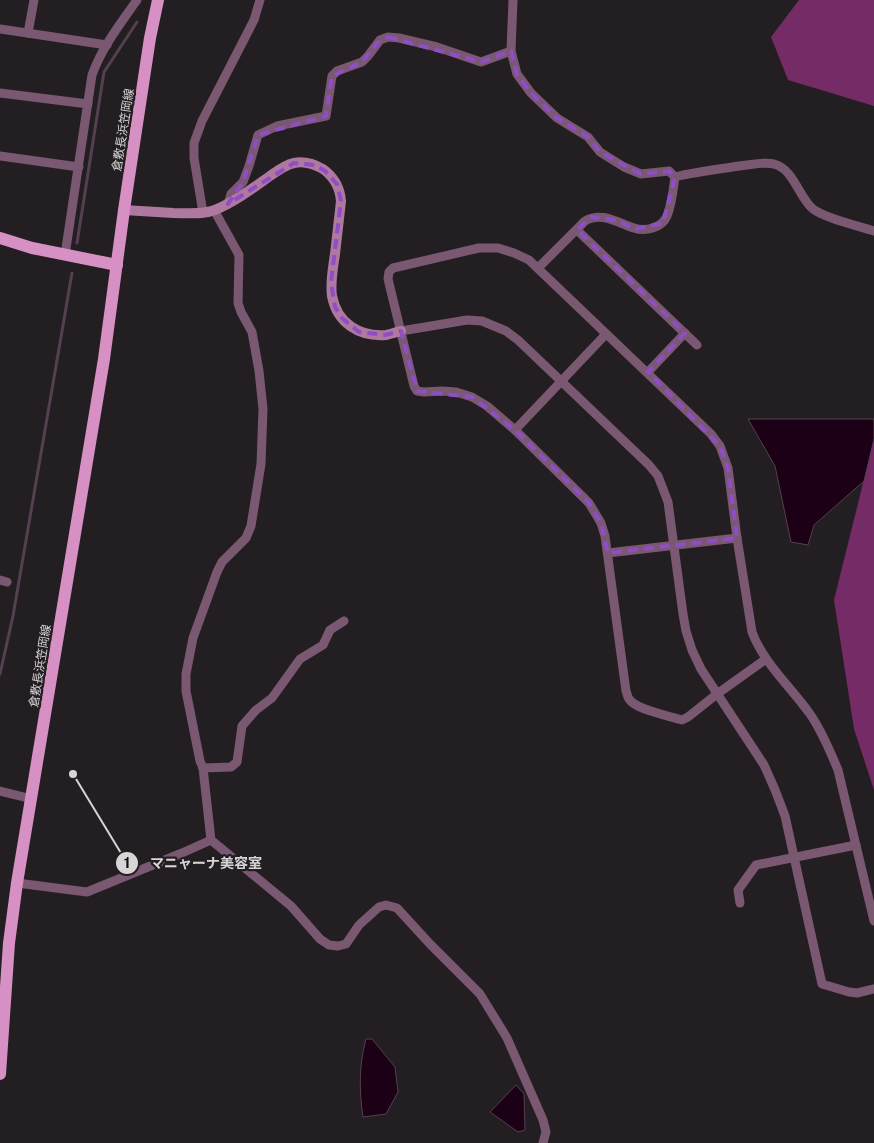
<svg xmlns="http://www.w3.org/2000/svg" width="874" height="1143" font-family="'Public Sans','Noto Sans JP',sans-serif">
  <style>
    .forest { fill: #752b65 }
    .water { fill: #1c0016; stroke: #544050 }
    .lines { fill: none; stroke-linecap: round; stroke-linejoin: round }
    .stream { stroke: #544050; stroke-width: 3 }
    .street { stroke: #7a5871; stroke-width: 9 }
    .secondary { stroke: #ae789f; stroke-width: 10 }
    .primary { stroke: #d690c3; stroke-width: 12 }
    .marked { fill: none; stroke: #8e4ec4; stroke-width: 4; stroke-dasharray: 10 6; stroke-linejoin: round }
    .labels { text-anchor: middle; stroke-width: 4.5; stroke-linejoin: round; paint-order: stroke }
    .street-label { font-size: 12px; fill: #d8d5d7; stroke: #231e22 }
    .leader { fill: none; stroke: #d8d5d7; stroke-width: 2 }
    .callout-dot { fill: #d8d5d7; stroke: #231e22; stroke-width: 2 }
    .mark-label { font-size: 15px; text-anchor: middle; font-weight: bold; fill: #111 }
    .callout-label { font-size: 14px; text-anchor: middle; font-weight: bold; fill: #d8d5d7; stroke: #231e22; stroke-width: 4.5; stroke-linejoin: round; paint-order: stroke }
  </style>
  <rect width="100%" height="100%" fill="#231e22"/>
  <g class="forest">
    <path d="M 799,0 L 874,0 L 874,106 L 788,80 L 771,37 Z"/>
    <path d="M 874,439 L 874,790 L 854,729 L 834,600 Z"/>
  </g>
  <g class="water">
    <path d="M 748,419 L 874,419 L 874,439 L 864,481 L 814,525 L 808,545 L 791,542 L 775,466 Z"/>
    <path d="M 366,1039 L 372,1039 L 395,1067 L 398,1092 L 386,1114 L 363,1117 C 359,1091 359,1064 366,1039 Z"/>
    <path d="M 516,1085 L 524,1094 L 525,1130 L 518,1132 L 490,1112 Z"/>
  </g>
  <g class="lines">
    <g class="stream">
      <path d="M 77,243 L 104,72 L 137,22"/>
      <path d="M 0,674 L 13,616 L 72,273"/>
    </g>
    <g class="street">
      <path d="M 513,0 L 511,51 L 517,74 L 531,93 L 557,118 L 588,137 L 600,152 L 624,167 L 641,174 L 669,171 L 675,177"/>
      <path d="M 0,29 L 107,45"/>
      <path d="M 28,33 L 34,0"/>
      <path d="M 0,93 L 88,104"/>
      <path d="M 0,156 L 79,167"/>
      <path d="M 675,177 L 683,175 C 704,171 725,168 747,165 C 755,164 765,162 774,164 C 794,169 799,198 813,209 C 824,218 859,226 874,231"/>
      <path d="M 228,204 L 231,194 L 243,182 L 249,166 L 258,135 L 277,126 L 326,116 L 332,76 L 337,71 L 362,62 L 368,56 L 380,40 L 388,37 L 399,38 L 437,47 L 481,62 L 511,51"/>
      <path d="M 214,210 L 239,255 L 238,303 L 241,312 L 252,332 L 259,371 L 263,409 L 261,464 L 251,526 L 246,538 L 222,562 L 217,572 L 193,638 L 186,674 L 186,691 L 200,761 L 203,768 L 211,840 L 291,906 L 320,939 L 329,945 L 338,946 L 346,944 L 359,925 L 379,907 L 386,905 L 397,908 L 430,944 L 480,994 L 507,1038 L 543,1120 L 546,1132 L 543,1143"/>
      <path d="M 203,213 L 194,158 L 194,143 L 202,121 L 254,20 L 260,0"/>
      <path d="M 577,230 L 697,345"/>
      <path d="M 65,255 L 92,75 C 102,47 120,24 137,0"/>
      <path d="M 538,268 L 585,221 C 601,211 618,223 634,228 C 645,232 662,228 667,216 C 672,204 673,190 675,177"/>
      <path d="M 401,331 L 467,320 L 482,321 L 506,331 L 518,340 L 649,465 L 658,476 L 668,502 L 683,614 L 686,631 L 692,650 L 701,669 L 764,765 C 772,782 779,799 785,816 L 822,984 L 849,992 L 857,993 L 874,989"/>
      <path d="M 648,372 L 685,333"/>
      <path d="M 515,430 L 606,334"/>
      <path d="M 608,553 L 737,538"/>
      <path d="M 0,580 L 7,582"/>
      <path d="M 766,659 L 717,694 L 688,717 L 682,720 C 670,716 636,710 629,699 C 627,696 627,693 626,691 L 605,536 L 601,523 L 589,503 L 515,430 L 487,406 L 472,397 L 456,392 L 442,391 L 424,392 L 417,391 L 414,386 L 388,279 L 389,272 L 393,268 L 479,248 L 498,248 L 514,253 L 529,260 L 711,434 L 720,446 L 728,468 L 737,538 L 752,632 C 764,664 791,687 810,714 C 822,731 830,751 838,770 L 874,921"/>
      <path d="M 203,768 L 231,767 L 237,762 L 242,726 L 256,710 L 272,698 L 300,659 L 323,645 L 330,630 L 344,621"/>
      <path d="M 0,791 L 32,799"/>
      <path d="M 17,883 L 87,892 L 182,853 L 211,840"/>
      <path d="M 740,903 L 738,890 L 756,865 L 856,845"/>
    </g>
    <path class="secondary" d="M 124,210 C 140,211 157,212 173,213 C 187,213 202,215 215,210 C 235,202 253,188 270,176 C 277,171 285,165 294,163 C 303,161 314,164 323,169 C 334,177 340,188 341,201 C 339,219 337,236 335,254 C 333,268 330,282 332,296 C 337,323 359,337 386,335 C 391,334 396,332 401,331"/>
    <g class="primary">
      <path d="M 0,238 L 32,248 L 117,265"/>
      <path d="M 0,1074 L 9,943 L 17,883 L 104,359 L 124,210 L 150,38 L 158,0"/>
    </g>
  </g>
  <path class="marked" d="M 388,37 L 481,62 L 511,51 L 517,74 L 531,93 L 557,118 L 588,137 L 600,152 L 641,174 L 669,171 L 675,177 L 663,223 L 635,229 L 616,220 L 591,217 L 577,230 L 685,333 L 648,372 L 720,446 L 728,468 L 737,538 L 608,553 L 601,523 L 589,503 L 515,430 L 472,397 L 417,391 L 401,331 L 385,335 L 359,332 L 342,318 L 335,307 L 331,282 L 341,201 L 337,184 L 325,171 L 315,165 L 294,163 L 228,204 L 243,182 L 258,135 L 326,116 L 332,76 L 362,62 L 380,40 Z"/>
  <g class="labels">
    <g class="street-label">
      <text transform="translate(123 130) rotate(-81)" y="4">倉敷長浜笠岡線</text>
      <text transform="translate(40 666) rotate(-81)" y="4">倉敷長浜笠岡線</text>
    </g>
  </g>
  <path class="leader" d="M73 774L127 863"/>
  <g class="callout-dot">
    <circle cx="73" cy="774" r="5"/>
    <circle cx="127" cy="863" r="12"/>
  </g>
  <g class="mark-label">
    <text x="127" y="868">1</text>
  </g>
  <g class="callout-label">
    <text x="206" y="868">マニャーナ美容室</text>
  </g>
</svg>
